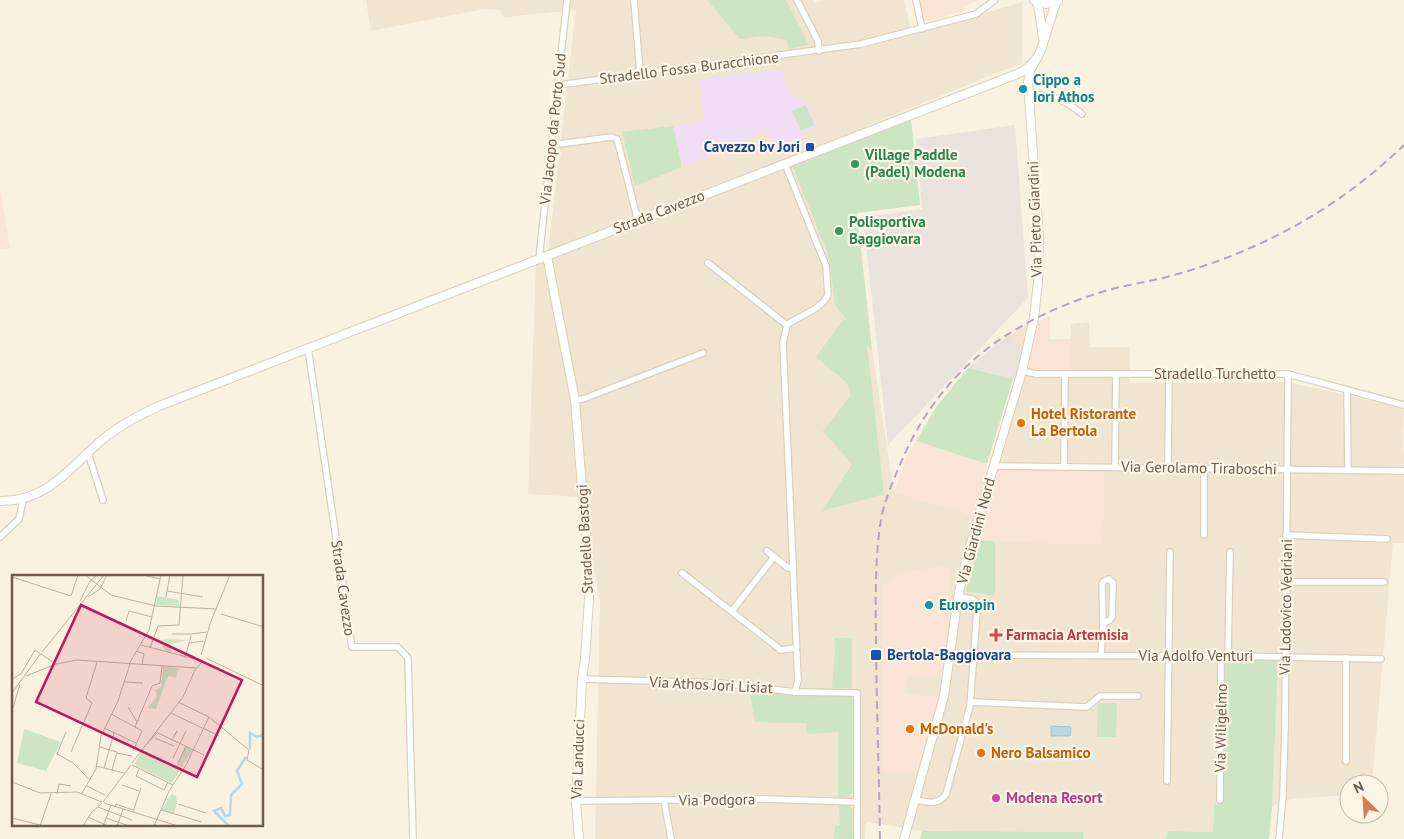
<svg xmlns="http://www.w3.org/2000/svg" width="1404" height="839" font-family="'PT Sans',sans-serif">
<rect width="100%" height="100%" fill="#faf2e1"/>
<g fill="#f0e5d0">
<path d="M 366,0 L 812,0 L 814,3 L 826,0 L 904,0 L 912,35 L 1022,2 L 1022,63 L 788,158 L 548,252 L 576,10 L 505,17 L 499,10 L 484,9 L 371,31 Z"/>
<path d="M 911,120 L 920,205 L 857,213 L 872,350 L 894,492 L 975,516 L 968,540 L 975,542 L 1103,470 L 997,470 L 1027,367 L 1037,370 L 1071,370 L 1071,324 L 1089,322 L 1090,347 L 1130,347 L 1130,383 L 1288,382 L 1404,408 L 1403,452 L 1404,452 L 1404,543 L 1393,543 L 1372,784 L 1349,784 L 1349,795 L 1291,799 L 1272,806 L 1214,804 L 1213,832 L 1169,831 L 1167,832 L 1166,839 L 1083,839 L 1082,832 L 922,831 L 866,822 L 865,839 L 595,839 L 600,600 L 580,497 L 528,494 L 536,263 Z"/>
<path d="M 1032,321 L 1026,349 L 1016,348 L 1007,337 Z"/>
</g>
<g fill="#f9e4d6">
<path d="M 919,0 L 981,0 L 964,6 L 965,11 L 927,21 L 925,20 L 924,15 L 922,15 Z"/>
<path d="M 0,189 L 10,248 L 0,249 Z"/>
<path d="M 1050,316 L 1049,339 L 1071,339 L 1071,370 L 1037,370 L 1027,367 L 1038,321 Z"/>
<path d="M 916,441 L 987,464 L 975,516 L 894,492 L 907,456 Z"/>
<path d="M 997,470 L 1104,470 L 1103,544 L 975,542 Z"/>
<path d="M 942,566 L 949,569 L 952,620 L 949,650 L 942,678 L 908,675 L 905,693 L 938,697 L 933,721 L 918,772 L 882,771 L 882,587 L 890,580 L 906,572 Z"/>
</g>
<g fill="#e9e3dc">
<path d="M 1015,125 L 1028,298 L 888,445 L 863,217 L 922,209 L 916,139 Z"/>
<path d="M 1007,336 L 1016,348 L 1026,349 L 1017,380 L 968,368 Z"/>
</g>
<path fill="#efdef5" d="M 782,69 L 790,95 L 808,103 L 817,125 L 816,128 L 803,134 L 803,136 L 774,148 L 767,131 L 682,167 L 673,126 L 704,121 L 699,80 Z"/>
<g fill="#cde5c2">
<path d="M 707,0 L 786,0 L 809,45 L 789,49 L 787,41 L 784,39 L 763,36 L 740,39 Z"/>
<path d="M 806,105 L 814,125 L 801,131 L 792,111 Z"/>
<path d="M 911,120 L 920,205 L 857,213 L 872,350 L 867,345 L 884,494 L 822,511 L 852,464 L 823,431 L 851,395 L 847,383 L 816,357 L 843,320 L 847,320 L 835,305 L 830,264 L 826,249 L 792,165 Z"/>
<path d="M 673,126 L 682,167 L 635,186 L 622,132 Z"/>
<path d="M 968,368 L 1013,379 L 987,464 L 916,441 L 937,406 Z"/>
<path d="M 980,540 L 993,541 L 995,543 L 995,594 L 994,596 L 966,591 L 977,542 Z"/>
<path d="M 834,638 L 852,638 L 852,688 L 832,688 L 835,652 Z"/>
<path d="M 1221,656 L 1278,657 L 1272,806 L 1269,839 L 1166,839 L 1167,832 L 1169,831 L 1213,832 L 1214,804 L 1220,804 Z"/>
<path d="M 754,689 L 801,696 L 850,696 L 854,700 L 853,791 C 850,798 845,797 838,798 L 838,732 L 807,734 L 806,723 L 755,722 L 750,694 Z"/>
<path d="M 1098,703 L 1117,703 L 1116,737 L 1097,737 Z"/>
<path d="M 839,805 L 849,805 L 852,809 L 853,839 L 834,839 L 835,826 L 840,825 Z"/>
<path d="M 922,831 L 1083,832 L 1083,839 L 920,839 Z"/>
</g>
<path fill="#b8d7e1" stroke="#9fc5d2" d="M 1051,726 L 1071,727 L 1070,736 L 1051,736 Z"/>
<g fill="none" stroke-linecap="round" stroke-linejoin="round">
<g stroke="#ddcfbe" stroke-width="8">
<g id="street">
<path d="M 634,0 L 640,74"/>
<path d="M 797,0 L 818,41 L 819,51"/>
<path d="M 916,0 L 922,29"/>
<path d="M 559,85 L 861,44 L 976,14 L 995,0"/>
<path d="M 1028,95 C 1048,93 1066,100 1082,114"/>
<path d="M 552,145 L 611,137 L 617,139 L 638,221"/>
<path d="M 539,259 L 567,0"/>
<path d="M 708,263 L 787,325"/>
<path d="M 308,348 L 352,647 L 398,647 L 408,658 L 413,839"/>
<path d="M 1022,371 L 1036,374 L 1288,374 L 1404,405"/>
<path d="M 1347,390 L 1348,469"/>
<path d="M 575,400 L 583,399 L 703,353"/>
<path d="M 88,453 L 103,500"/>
<path d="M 994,466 L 1404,471"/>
<path d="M 1064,467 L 1065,374"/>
<path d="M 1115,467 L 1116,374"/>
<path d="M 1168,467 L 1169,373"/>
<path d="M 1204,467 L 1204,535"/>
<path d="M 1286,535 L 1387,539"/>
<path d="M 0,537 L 19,519 L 23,500"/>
<path d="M 767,551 L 788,568 L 793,567"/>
<path d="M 682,573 L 781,650 L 796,648"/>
<path d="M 1285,582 L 1384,582"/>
<path d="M 732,611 L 774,557"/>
<path d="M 975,655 L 1228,656 L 1381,659"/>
<path d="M 1101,655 L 1103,624 L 1110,620 L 1112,617 L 1113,583 L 1109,579 L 1104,581 L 1102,584 L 1103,624"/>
<path d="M 1228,656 L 1230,552"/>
<path d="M 582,679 L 720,683 L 795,692 L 798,680 L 783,343 L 787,325 C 801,314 820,311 828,295 L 826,266 L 785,164"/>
<path d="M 795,692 L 857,693 L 857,839"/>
<path d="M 971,702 L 1087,707 L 1100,696 L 1138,696"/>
<path d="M 1346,761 L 1346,658"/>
<path d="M 1167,781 L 1170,552"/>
<path d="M 664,800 L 671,839"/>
<path d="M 916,800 C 928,802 938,806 946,794 L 970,706 L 977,611 L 976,602 L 972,599 L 958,597"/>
<path d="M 1220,800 L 1221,656"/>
<path d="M 576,801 L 763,799 L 857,802"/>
<path d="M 1279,839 L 1283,795 L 1285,727 L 1288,374"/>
</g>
</g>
<g stroke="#deceba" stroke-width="10">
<g id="secondary">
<path d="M 1034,0 L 1046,4 L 1058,1"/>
<path d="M 1036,1 L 1039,10 L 1043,38"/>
<path d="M 547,256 L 575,400 L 588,563 L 589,598 L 585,659 L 582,679 L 578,762 L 576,801 L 579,839"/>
<path d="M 0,501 C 48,502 70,467 103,439 C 120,425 139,415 159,406 L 1017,74 L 1025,70 L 1037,58"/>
<path d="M 904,839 L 944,696 L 958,597 L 968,553 L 1022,371 L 1034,318 L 1038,282 L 1039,238 L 1028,82 L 1030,71 L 1041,50 L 1056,2"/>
</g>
</g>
<use href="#street" stroke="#fff" stroke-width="5.5"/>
<use href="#secondary" stroke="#fff" stroke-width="8"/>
<path stroke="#b6a2c1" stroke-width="2" stroke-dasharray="8 5" stroke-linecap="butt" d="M 880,839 C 879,777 877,716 876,654 C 876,609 874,564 881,519 C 884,502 892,484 899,467 C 939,370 1009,320 1108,290 C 1127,285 1147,282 1167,277 C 1257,253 1337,210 1404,145"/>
</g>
<g fill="#0f9aa8" stroke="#fdf6e7" stroke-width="2">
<circle cx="1023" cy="89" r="5"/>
<circle cx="929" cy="605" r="5"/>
</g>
<g fill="#1a4fb4" stroke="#fdf6e7" stroke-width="2">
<rect x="805" y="142" width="10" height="10" rx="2.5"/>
<rect x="870" y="649" width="12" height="12" rx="2.5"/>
</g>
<g fill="#2e9e5b" stroke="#fdf6e7" stroke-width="2">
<circle cx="855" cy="164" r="5"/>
<circle cx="839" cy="231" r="5"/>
</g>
<g fill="#e8710a" stroke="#fdf6e7" stroke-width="2">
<circle cx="1021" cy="423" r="5"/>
<circle cx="910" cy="729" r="5"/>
<circle cx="981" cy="753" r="5"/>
</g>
<path fill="#e0444e" stroke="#fdf6e7" stroke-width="2" d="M993.5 627.5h5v5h5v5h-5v5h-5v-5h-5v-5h5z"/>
<circle fill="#d1479c" stroke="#fdf6e7" stroke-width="2" cx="996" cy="798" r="5"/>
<g text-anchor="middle" stroke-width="4.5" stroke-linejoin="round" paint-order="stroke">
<g font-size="15" fill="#6e5b4b" stroke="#fdf6e7">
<text transform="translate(689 68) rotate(-7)" y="5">Stradello Fossa Buracchione</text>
<text transform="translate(553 129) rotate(-84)" y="5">Via Jacopo da Porto Sud</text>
<text transform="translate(659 212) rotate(-21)" y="5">Strada Cavezzo</text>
<text transform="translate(1035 219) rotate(-92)" y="5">Via Pietro Giardini</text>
<text x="1215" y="379">Stradello Turchetto</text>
<text transform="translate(1199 468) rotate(1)" y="5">Via Gerolamo Tiraboschi</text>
<text transform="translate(976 531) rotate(-75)" y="5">Via Giardini Nord</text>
<text transform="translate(585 539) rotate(-93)" y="5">Stradello Bastogi</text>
<text transform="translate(343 588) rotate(82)" y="5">Strada Cavezzo</text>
<text transform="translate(1286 607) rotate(-89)" y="5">Via Lodovico Vedriani</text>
<text x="1196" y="661">Via Adolfo Venturi</text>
<text transform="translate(711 685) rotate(3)" y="5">Via Athos Jori Lisiat</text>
<text transform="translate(1221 728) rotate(-89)" y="5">Via Wiligelmo</text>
<text transform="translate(578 759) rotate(-88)" y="5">Via Landucci</text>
<text transform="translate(717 800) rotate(-1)" y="5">Via Podgora</text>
</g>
<g font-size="15" font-weight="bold" fill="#0d838f" stroke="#fdf6e7" text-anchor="start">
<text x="1033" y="85">Cippo a<tspan x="1033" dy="17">Iori Athos</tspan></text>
<text x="939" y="610">Eurospin</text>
</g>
<g font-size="15" font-weight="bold" fill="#164399" stroke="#fdf6e7" text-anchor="end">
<text x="800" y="152">Cavezzo bv Jori</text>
<text x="887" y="660" text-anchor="start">Bertola-Baggiovara</text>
</g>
<g font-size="15" font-weight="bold" fill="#27864d" stroke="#fdf6e7" text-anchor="start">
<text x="865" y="160">Village Paddle<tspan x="865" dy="17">(Padel) Modena</tspan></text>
<text x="849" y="227">Polisportiva<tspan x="849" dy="17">Baggiovara</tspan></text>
</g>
<g font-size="15" font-weight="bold" fill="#c56008" stroke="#fdf6e7" text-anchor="start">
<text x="1031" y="419">Hotel Ristorante<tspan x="1031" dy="17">La Bertola</tspan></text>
<text x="920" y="734">McDonald's</text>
<text x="991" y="758">Nero Balsamico</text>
</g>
<g font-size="15" font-weight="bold" fill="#be3a42" stroke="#fdf6e7" text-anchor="start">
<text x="1006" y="640">Farmacia Artemisia</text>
</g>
<g font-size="15" font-weight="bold" fill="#b23c85" stroke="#fdf6e7" text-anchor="start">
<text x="1006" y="803">Modena Resort</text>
</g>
</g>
<g transform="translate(12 575)">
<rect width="251" height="251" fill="#faf2e1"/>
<path d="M 145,21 L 167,25 L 167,31 L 144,30 ZM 149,65 L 159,64 L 176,65 L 159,69 L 159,79 L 152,74 ZM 151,91 L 167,93 L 164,103 L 156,101 L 144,134 L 136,133 L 145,121 L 143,115 L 149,112 ZM 12,154 L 49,167 L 34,196 L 5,188 ZM 174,171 L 181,174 L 160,208 L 122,190 L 130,175 L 157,191 L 164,191 ZM 160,219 L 164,221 L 165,228 L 162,239 L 149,235 Z" fill="#cde5c2"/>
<path fill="none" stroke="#b8d7e1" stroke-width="2.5" d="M 238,174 L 238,158 L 245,162 L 252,159M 217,251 L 202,236 L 209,233 L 213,241 L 218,240 L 219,220 L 230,209 L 225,196 L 234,182"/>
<path fill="none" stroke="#beb1a0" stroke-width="1" d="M 73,0 L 99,20 L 144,31 L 205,34M 131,0 L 148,4M 0,2 L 59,21 L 66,0M 155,16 L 191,22M 76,22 L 88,14 L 95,0M 154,22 L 158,0M 68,26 L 78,6 L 85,0M 209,39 L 252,52M 114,46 L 117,36 L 140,42M 160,59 L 179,59M 179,59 L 195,57M 177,68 L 192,66M 129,70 L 187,85M 138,73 L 146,51 L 167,50 L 171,0M 124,76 L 132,79 L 130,89M 30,77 L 92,0M 189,80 L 199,46 L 218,0M 173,83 L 179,61M 194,83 L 252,111M 117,89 L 137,55 L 149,0M 14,101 L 44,89M 0,104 L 9,99 L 23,75 L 44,89 L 65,85 L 184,93M 113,107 L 131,108M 0,118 L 29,78M 166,127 L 197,142 L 237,175 L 235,185 L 252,195M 116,132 L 125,147M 1,133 L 8,109M 159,138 L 207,161M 99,139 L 123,152 L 140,111 L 148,108 L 150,91M 92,153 L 124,168M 54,157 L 45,179 L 61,188 L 78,205M 146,158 L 192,180M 143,163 L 162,171M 160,165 L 165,156 L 162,161M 88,172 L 105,177 L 100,195M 132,172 L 146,157M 121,176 L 130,156 L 123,152M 59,177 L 80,128 L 74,123 L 85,87M 105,178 L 120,181M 161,183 L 174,156M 120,188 L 171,122 L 183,95 L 190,87M 166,188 L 174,171M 120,190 L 161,210M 84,191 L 112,198M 92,193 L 102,158M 127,194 L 124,201 L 152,215 L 156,207M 0,207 L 28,218 L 65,217 L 90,227M 110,210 L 127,216M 75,211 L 93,220M 70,218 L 84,194 L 89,161 L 106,126 L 118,89M 45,219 L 47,209 L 59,211M 91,227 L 119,190M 92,228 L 166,251M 166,229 L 194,238M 86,232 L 120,245M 103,232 L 104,229 L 121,235M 149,235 L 190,247M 121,237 L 129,213M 76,242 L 96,251M 0,243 L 28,250M 94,243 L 117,251M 28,251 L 39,219M 71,251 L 79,238 L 90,228M 91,251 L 99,230M 105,251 L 111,234M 142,251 L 157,216 L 174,190 L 197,142"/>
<path fill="#c2185b" fill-opacity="0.15" stroke="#c2185b" stroke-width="2.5" d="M 69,30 L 230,105 L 185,202 L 24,127 Z"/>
<rect width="251" height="251" fill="none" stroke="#6e5b4b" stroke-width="2.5"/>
</g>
<g transform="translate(1364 799) rotate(335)"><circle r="24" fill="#fdf6e7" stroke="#c4b8a9"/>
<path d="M0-4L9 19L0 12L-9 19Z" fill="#da7c50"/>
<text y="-8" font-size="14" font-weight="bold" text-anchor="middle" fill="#6e5b4b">N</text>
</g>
</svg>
